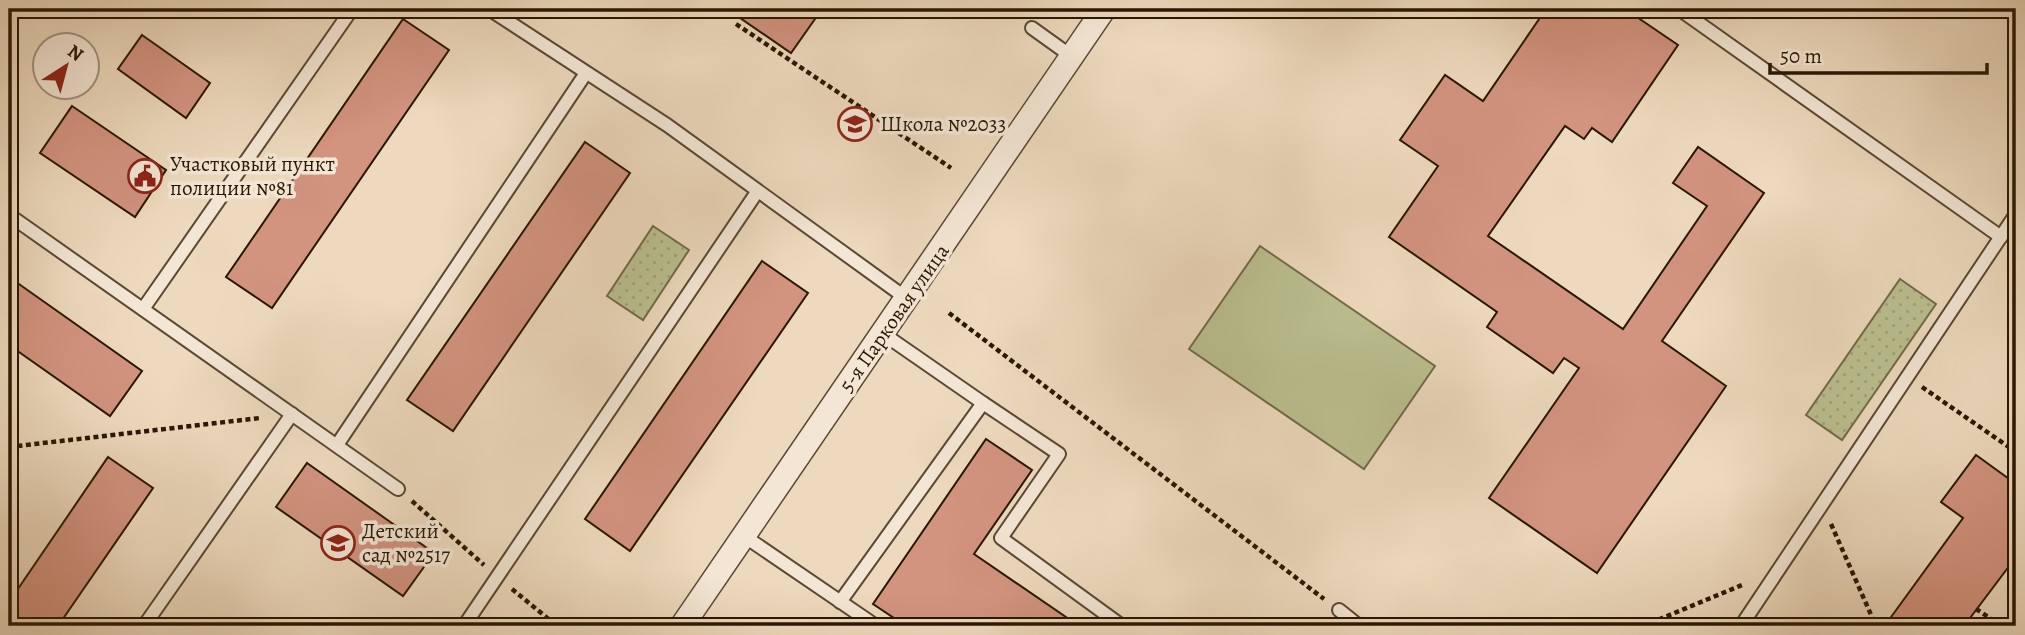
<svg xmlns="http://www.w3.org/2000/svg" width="2025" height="635" font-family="Alegreya,serif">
<defs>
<pattern id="park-dots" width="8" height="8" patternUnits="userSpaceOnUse" patternTransform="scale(1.75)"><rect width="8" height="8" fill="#babf90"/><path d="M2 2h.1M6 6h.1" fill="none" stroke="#a0a37b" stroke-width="1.8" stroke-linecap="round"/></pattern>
</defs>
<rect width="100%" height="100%" fill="#edd9bd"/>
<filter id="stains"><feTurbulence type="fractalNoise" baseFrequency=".00286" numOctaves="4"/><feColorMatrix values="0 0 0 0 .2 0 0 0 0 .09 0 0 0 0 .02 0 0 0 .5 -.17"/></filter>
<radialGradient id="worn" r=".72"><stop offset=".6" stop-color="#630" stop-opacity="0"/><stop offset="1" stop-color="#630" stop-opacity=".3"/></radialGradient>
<g fill="url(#park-dots)" stroke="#716b4a" stroke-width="2">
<path d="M 653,226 L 689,250 L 643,320 L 607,296 Z"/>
<path d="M 1900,279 L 1936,304 L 1842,440 L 1806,415 Z"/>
</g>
<path fill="#babf90" stroke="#716b4a" stroke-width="2" d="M 1260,246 L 1435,366 L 1364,469 L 1189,349 Z"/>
<g fill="#d2937f" stroke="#281703" stroke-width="2">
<path d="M 727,9 L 822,9 L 791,53 Z"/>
<path d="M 1546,9 L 1625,9 L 1678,45 L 1612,142 L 1592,128 L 1584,139 L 1565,126 L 1488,236 L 1623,329 L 1707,206 L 1673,183 L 1698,147 L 1764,193 L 1662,341 L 1726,386 L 1597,573 L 1489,498 L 1579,368 L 1564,358 L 1553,373 L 1487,327 L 1497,312 L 1389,237 L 1438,166 L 1400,140 L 1445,75 L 1483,101 Z"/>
<path d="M 403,19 L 449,50 L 272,308 L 226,277 Z"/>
<path d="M 142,35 L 210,83 L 186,118 L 118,69 Z"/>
<path d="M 72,106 L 166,170 L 135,217 L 40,153 Z"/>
<path d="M 585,142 L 630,173 L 453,431 L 407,400 Z"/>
<path d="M 762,261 L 808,293 L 630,551 L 585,519 Z"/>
<path d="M 9,277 L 142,371 L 110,416 L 9,345 Z"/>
<path d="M 986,439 L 1032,470 L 974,554 L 1079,626 L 906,626 L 873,604 Z"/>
<path d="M 1976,455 L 2016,484 L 2016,557 L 1964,626 L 1889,626 L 1886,624 L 1963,518 L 1941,502 Z"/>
<path d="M 108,457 L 153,488 L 58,626 L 9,626 L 9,602 Z"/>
<path d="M 307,463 L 434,553 L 403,596 L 276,507 Z"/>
</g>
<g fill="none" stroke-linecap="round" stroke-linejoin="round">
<g stroke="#594832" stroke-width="16">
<g id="service">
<path d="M 489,9 L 667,125 L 906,298"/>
<path d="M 1679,9 L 2001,237"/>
<path d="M 1032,28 L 1071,56"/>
<path d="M 9,215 L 398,489"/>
<path d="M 143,309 L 352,9"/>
<path d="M 882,333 L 983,403"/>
<path d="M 337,445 L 586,73"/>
<path d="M 744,536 L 876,626"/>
<path d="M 840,602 L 983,403 L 1059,454 L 1001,538 L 1122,626"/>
<path d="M 1339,610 L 1359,626"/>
<path d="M 144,626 L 292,414"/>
<path d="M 464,626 L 757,192"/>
<path d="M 1741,626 L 2016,214"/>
</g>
</g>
<g stroke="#594832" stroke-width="26">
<path id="minor" d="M 682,626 L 1104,9"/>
</g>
<g stroke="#281703" stroke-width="4.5" stroke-dasharray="5 3.5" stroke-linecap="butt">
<path d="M 736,24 L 951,168"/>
<path d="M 949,313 L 1324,599"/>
<path d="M 1922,387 L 2016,452"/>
<path d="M 9,447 L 260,418"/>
<path d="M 412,501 L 484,565"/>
<path d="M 1831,524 L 1876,626"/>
<path d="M 512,589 L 557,626"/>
<path d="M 1976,609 L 2002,626"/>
<path d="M 1643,626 L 1742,585"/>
</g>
<use href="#service" stroke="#f3e6d4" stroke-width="12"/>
<use href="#minor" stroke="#f3e6d4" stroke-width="23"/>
</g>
<defs>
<g id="school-ring" transform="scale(1.75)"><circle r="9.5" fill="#f3e6d4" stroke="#8f2418" stroke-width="1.5"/><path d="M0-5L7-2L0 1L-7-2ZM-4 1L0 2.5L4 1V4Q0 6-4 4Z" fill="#8f2418"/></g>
<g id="civic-ring" transform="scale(1.75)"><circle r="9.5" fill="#f3e6d4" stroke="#8f2418" stroke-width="1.5"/><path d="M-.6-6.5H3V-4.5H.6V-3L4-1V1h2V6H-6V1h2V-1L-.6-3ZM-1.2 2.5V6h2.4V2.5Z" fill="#8f2418"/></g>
</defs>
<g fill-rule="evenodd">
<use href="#school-ring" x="855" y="124"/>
<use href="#civic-ring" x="145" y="176"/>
<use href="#school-ring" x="338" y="543"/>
</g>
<g text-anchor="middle" stroke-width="7" stroke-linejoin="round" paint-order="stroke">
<g font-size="21" fill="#281703" stroke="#f3e6d4" text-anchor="start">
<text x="880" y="131">Школа №2033</text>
<text x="170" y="171">Участковый пункт<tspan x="170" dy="24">полиции №81</tspan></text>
<text x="362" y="538">Детский<tspan x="362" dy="24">сад №2517</tspan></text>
</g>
<g font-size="21" fill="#281703" stroke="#f3e6d4">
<text transform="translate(894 318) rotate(-55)" y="7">5-я Парковая улица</text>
</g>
</g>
<rect width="2025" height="635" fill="none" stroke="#edd9bd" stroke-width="35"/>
<rect x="10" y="10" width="2004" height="614" fill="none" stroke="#281703" stroke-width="3.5"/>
<rect x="18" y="18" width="1990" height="600" fill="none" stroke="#281703" stroke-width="2"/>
<g transform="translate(66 66) rotate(36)"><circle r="33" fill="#f3e6d4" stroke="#a29380" stroke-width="2"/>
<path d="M0-5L12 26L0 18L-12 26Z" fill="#8f2418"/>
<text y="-10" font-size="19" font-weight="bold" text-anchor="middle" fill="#281703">N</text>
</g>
<path d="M1770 63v10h217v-10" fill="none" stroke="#281703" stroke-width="3.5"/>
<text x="1780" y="63" font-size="21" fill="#281703" stroke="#f3e6d4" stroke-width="5" paint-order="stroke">50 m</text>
<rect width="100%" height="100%" filter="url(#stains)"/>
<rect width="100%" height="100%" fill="url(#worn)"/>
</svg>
